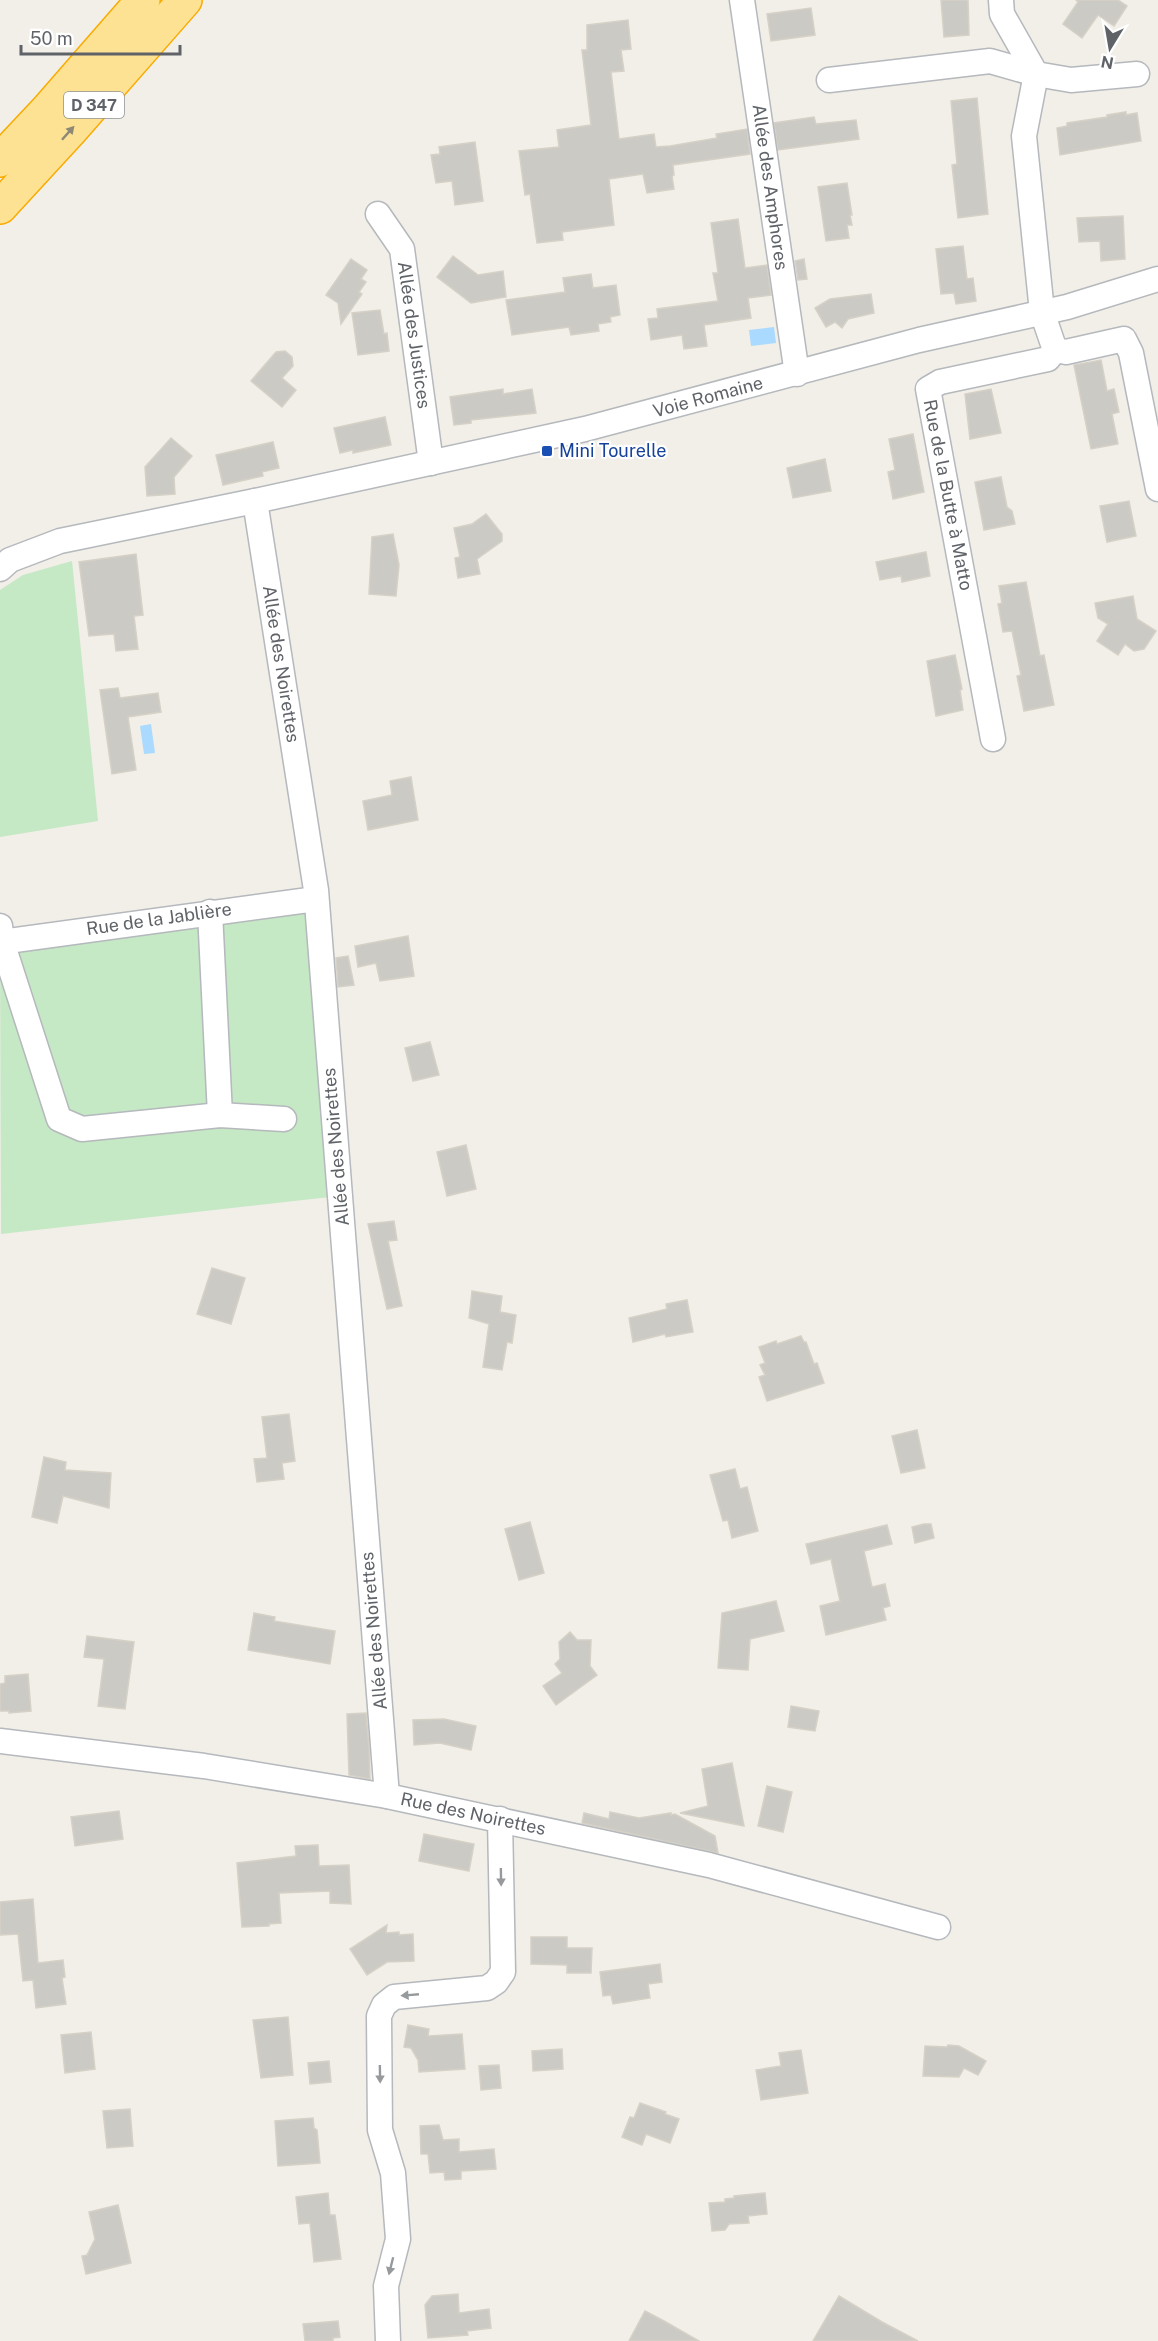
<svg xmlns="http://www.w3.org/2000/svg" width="1158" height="2341" font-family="'Public Sans',sans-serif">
<rect width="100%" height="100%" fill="#f1efe8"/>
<g fill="#c5e8c5">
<path d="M 72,561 L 98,821 L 0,837 L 0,590 L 23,575 Z"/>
<path d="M 309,890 L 330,1197 L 1,1234 L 0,931 Z"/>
</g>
<g fill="#aadaff">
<path d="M 774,327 L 776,343 L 751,346 L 749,330 Z"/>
<path d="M 151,724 L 155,753 L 144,754 L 140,726 Z"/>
</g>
<g fill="#cccac5" stroke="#d6d1c6" stroke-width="1.5">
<path d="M 941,0 L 968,0 L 969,35 L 944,37 Z"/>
<path d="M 1076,0 L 1118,0 L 1127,6 L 1114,26 L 1098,15 L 1082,38 L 1063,24 L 1078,2 Z"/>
<path d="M 811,8 L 815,35 L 771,41 L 767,14 Z"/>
<path d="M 628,20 L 631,49 L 621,50 L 624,71 L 611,72 L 619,139 L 654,134 L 656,147 L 670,146 L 717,138 L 716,134 L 747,129 L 750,154 L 673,165 L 674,175 L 672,176 L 674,189 L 647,193 L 643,174 L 609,179 L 614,225 L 562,232 L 563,240 L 537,243 L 530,194 L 525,195 L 519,151 L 559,147 L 557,130 L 591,125 L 582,50 L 587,50 L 587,25 Z"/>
<path d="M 977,98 L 988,214 L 958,218 L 952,165 L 957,164 L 951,101 Z"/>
<path d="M 1126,112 L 1126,115 L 1137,113 L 1141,141 L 1060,155 L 1057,128 L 1067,126 L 1067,123 L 1107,117 L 1107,115 Z"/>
<path d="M 814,117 L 816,124 L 856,120 L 859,139 L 778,150 L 774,123 Z"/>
<path d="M 475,142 L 483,201 L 455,205 L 452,181 L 436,183 L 431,155 L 440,154 L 439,147 Z"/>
<path d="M 847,183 L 852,215 L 850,215 L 852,225 L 847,225 L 849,238 L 826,241 L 818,187 Z"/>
<path d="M 1123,216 L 1125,259 L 1101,261 L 1100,241 L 1079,242 L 1077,218 Z"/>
<path d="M 738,219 L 745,268 L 767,265 L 771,295 L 748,298 L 751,318 L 704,325 L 707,346 L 684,349 L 682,335 L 651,340 L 648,319 L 658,318 L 657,309 L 718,301 L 713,273 L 718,273 L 711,223 Z"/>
<path d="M 963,246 L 967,279 L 973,278 L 976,301 L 956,304 L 954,293 L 941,294 L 936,249 Z"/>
<path d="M 453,256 L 478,275 L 503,271 L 506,297 L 471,303 L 437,277 Z"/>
<path d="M 351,259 L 367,270 L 361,279 L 366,282 L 359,292 L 362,294 L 341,324 L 338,303 L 326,295 Z"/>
<path d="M 804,259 L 807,279 L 798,280 L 795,261 Z"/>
<path d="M 591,274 L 593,288 L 616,285 L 620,315 L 610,317 L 611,322 L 598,324 L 599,331 L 571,335 L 569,327 L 512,335 L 506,300 L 565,292 L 563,278 Z"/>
<path d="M 871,294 L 874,313 L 848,319 L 842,328 L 835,322 L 826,327 L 815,308 L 830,299 Z"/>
<path d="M 380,310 L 384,334 L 387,333 L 389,351 L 358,355 L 352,313 Z"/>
<path d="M 285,351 L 292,357 L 293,366 L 282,378 L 296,390 L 282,407 L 251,381 L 276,352 Z"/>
<path d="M 1101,360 L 1107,391 L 1114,389 L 1119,412 L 1112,414 L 1118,444 L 1091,449 L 1074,365 Z"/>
<path d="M 503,389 L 503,394 L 532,389 L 536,413 L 471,420 L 471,423 L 454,425 L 450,397 Z"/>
<path d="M 991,389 L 1001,433 L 970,439 L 965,394 Z"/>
<path d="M 385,417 L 391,445 L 353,453 L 353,450 L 340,453 L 334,428 Z"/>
<path d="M 913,434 L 924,492 L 893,499 L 888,472 L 895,470 L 889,439 Z"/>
<path d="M 171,438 L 192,456 L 174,477 L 175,494 L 147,496 L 145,467 Z"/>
<path d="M 273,442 L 279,468 L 262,472 L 263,476 L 223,485 L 216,455 Z"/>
<path d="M 825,459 L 831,491 L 793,498 L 787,468 Z"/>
<path d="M 1001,477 L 1007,507 L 1012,511 L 1015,524 L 984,530 L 975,482 Z"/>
<path d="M 1129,501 L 1136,536 L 1107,542 L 1100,506 Z"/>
<path d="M 486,514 L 502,534 L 502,541 L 477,559 L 480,574 L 458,578 L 455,558 L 460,557 L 454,528 L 472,524 Z"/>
<path d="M 393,534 L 399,565 L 396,596 L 369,594 L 372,537 Z"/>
<path d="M 926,552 L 930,576 L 902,582 L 901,576 L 880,580 L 876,562 Z"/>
<path d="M 136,554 L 143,615 L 134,616 L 138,649 L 116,651 L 114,634 L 89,636 L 79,562 Z"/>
<path d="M 1026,582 L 1040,656 L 1044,655 L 1054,705 L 1024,711 L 1017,676 L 1021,675 L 1012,631 L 1003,632 L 998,604 L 1002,603 L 999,586 Z"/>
<path d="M 1133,596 L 1137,619 L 1156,631 L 1144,649 L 1134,651 L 1125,644 L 1118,655 L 1097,641 L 1108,624 L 1098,618 L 1095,603 Z"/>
<path d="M 955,655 L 962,689 L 960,690 L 963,710 L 936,716 L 927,661 Z"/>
<path d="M 118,688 L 120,698 L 158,693 L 161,712 L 128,717 L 136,770 L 112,774 L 100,690 Z"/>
<path d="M 411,777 L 418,820 L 368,830 L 363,801 L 392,795 L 390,781 Z"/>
<path d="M 408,936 L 414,976 L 380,981 L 376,963 L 358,967 L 355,946 Z"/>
<path d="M 348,956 L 354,985 L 338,987 L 336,958 Z"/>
<path d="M 430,1042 L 439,1075 L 413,1081 L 405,1048 Z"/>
<path d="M 466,1145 L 476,1189 L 447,1196 L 437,1152 Z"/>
<path d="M 394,1221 L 397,1240 L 388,1241 L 402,1306 L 387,1309 L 368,1224 Z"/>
<path d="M 212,1268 L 245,1278 L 231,1324 L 197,1314 Z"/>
<path d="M 472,1291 L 502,1296 L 500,1312 L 516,1315 L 512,1343 L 507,1342 L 502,1370 L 483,1367 L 489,1324 L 469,1318 Z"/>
<path d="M 687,1300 L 693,1332 L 666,1337 L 665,1334 L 633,1342 L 629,1318 L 667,1309 L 666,1304 Z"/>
<path d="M 801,1336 L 804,1342 L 806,1342 L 814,1364 L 817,1363 L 824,1383 L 767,1401 L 759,1377 L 765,1375 L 760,1365 L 765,1363 L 759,1347 L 776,1341 L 777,1344 Z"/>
<path d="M 289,1414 L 295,1461 L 282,1463 L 284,1479 L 257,1482 L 254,1459 L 267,1458 L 262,1417 Z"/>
<path d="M 917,1430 L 925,1468 L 901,1473 L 892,1436 Z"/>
<path d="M 44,1457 L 66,1462 L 65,1470 L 111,1473 L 109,1508 L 63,1496 L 57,1523 L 32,1517 Z"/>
<path d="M 735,1469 L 740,1489 L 747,1487 L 758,1531 L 732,1538 L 728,1520 L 723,1521 L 710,1475 Z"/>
<path d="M 530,1522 L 544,1573 L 519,1580 L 505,1529 Z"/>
<path d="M 924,1524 L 931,1524 L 934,1538 L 915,1543 L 912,1527 Z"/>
<path d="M 887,1525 L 892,1544 L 864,1551 L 872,1587 L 885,1584 L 890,1606 L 883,1608 L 886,1620 L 826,1635 L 820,1606 L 840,1601 L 831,1559 L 811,1564 L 806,1544 Z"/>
<path d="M 776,1601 L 784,1631 L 750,1639 L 748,1670 L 718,1668 L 722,1613 Z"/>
<path d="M 254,1613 L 275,1617 L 274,1621 L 335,1631 L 330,1664 L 248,1650 Z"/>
<path d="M 570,1632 L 577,1640 L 591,1640 L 590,1666 L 597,1675 L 556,1705 L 543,1686 L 562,1673 L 555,1664 L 560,1659 L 559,1642 Z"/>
<path d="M 87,1636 L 134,1642 L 125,1709 L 98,1706 L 104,1659 L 84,1657 Z"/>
<path d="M 28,1674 L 31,1711 L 9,1713 L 9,1711 L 0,1711 L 0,1684 L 5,1683 L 5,1676 Z"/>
<path d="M 791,1706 L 819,1711 L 815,1731 L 788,1727 Z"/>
<path d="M 366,1713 L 369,1747 L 370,1779 L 349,1775 L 347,1714 Z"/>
<path d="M 444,1719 L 476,1726 L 471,1750 L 440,1743 L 414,1745 L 413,1720 Z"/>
<path d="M 732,1763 L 744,1826 L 680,1813 L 708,1806 L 702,1769 Z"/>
<path d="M 767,1786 L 792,1792 L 783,1832 L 758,1826 Z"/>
<path d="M 119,1811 L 123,1839 L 75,1846 L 71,1817 Z"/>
<path d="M 610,1812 L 639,1818 L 671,1813 L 671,1815 L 675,1814 L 715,1836 L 718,1853 L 582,1823 L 584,1813 L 609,1819 Z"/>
<path d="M 424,1834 L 474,1844 L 469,1871 L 419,1861 Z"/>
<path d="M 318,1845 L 319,1866 L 349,1865 L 351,1904 L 330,1903 L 330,1891 L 279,1893 L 281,1923 L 269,1924 L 269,1926 L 242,1927 L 237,1863 L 296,1856 L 295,1846 Z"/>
<path d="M 33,1899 L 38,1963 L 63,1960 L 65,1977 L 62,1978 L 66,2004 L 36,2008 L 33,1980 L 23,1981 L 18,1934 L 0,1935 L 0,1902 Z"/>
<path d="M 387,1925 L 386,1933 L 399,1932 L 399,1935 L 413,1934 L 414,1961 L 387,1962 L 367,1975 L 350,1949 Z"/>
<path d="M 531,1937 L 567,1937 L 567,1948 L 592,1948 L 591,1973 L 567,1973 L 567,1965 L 531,1964 Z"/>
<path d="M 660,1964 L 662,1982 L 648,1984 L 650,1998 L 613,2004 L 611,1995 L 603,1996 L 600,1972 Z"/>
<path d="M 288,2017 L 293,2075 L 261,2078 L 253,2020 Z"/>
<path d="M 408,2025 L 429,2029 L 428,2036 L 462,2034 L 465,2069 L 419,2072 L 418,2060 L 411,2048 L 404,2047 Z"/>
<path d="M 91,2032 L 95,2069 L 65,2073 L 61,2035 Z"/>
<path d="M 948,2045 L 959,2046 L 986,2061 L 978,2075 L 964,2068 L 959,2077 L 923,2076 L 925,2046 L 947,2047 Z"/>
<path d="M 562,2049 L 563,2069 L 533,2071 L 532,2051 Z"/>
<path d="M 801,2050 L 808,2093 L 761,2100 L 756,2070 L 781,2066 L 779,2053 Z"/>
<path d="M 329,2061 L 331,2082 L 310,2084 L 308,2063 Z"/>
<path d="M 499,2065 L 501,2088 L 481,2090 L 479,2066 Z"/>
<path d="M 640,2103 L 666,2112 L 665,2114 L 679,2119 L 670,2143 L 646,2134 L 642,2145 L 622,2137 L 630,2117 L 634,2118 Z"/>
<path d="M 130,2109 L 133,2146 L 107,2148 L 103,2111 Z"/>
<path d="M 313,2118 L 314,2128 L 317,2130 L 320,2163 L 278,2166 L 275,2121 Z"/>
<path d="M 439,2125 L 443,2140 L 459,2139 L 459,2152 L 494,2149 L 496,2169 L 461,2171 L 461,2179 L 445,2180 L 444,2172 L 430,2173 L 428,2154 L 421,2154 L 420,2126 Z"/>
<path d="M 328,2193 L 330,2215 L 335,2215 L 341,2259 L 314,2262 L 310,2223 L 299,2224 L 296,2197 Z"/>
<path d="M 765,2193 L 767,2214 L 748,2216 L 749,2223 L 729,2224 L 725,2230 L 712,2231 L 709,2203 L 725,2202 L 725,2199 L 734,2198 L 734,2196 Z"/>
<path d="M 118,2205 L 131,2263 L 86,2274 L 82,2256 L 87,2255 L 95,2239 L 89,2212 Z"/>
<path d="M 458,2294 L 459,2313 L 489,2309 L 491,2328 L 467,2331 L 468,2335 L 428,2338 L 425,2305 L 432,2296 Z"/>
<path d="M 839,2296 L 882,2322 L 918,2341 L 813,2341 Z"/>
<path d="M 645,2311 L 664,2321 L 699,2341 L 629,2341 Z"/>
<path d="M 338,2321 L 340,2337 L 333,2338 L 333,2341 L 305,2341 L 303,2324 Z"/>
</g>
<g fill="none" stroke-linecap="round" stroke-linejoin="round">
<g stroke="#b5b8bc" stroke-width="27">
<g id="minor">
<path d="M 742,0 L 797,374"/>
<path d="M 1001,0 L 1002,14 L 1036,74 L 1071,80 L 1137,74"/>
<path d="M 829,80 L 990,61 L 1036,74 L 1024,136 L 1042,312 L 1055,350 L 1048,359 L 940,382 L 928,389 L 993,739"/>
<path d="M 378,214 L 402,249 L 431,463"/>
<path d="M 1055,350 L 1066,352 L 1124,339 L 1131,353 L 1158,489"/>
<path d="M 255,501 L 316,890 L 387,1796"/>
<path d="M 0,569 L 10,560 L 60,541 L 255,501 L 585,429 L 919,340 L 1067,307 L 1158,279"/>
<path d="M 210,912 L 220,1115"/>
<path d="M 0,926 L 2,942 L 59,1119 L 82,1129 L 220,1115 L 284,1119"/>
<path d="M 0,942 L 316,899"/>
<path d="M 0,1741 L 204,1766 L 387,1796 L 709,1865 L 938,1927"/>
<path d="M 388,2341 L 386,2286 L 398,2239 L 393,2173 L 380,2130 L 379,2016 L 384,2005 L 394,1997 L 487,1988 L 496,1982 L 503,1972 L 500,1819"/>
</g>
</g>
<g stroke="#f9ab00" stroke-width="36">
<g id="highway">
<path d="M 0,160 L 47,110 L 143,0"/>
<path d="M 0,207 L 70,131 L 185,0"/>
</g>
</g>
<use href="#minor" stroke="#fff" stroke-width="24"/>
<use href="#highway" stroke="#fde293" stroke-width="33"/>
</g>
<defs><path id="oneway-solid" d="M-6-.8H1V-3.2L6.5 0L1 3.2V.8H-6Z" transform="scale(1.5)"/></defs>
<use fill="#8e8975" href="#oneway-solid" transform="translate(68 133) rotate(-48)"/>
<g fill="#979a9d">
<use href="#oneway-solid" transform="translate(501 1877) rotate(89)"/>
<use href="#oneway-solid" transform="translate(410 1995) rotate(175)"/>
<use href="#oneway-solid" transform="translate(380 2074) rotate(89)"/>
<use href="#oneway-solid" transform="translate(391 2266) rotate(104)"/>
</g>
<rect fill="#1a4fb4" stroke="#fff" stroke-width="2" x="541" y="445" width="12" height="12" rx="3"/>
<g text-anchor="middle" stroke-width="4.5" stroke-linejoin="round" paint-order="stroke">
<rect fill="#fff" stroke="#8f9295" stroke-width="1.5" x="64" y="92" width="60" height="26" rx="4.5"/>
<g font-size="16" font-weight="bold" fill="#5f6368">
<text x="94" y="111">D 347</text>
</g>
<g font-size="18" fill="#5f6368" stroke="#fff">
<text transform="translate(770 187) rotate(82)" y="6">Allée des Amphores</text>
<text transform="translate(414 335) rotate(82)" y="6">Allée des Justices</text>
<text transform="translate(708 397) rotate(-15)" y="6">Voie Romaine</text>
<text transform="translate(948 495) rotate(79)" y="6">Rue de la Butte à Matto</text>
<text transform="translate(281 664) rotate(81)" y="6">Allée des Noirettes</text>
<text transform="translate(159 919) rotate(-8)" y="6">Rue de la Jablière</text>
<text transform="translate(336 1147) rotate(-95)" y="6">Allée des Noirettes</text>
<text transform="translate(374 1631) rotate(-95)" y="6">Allée des Noirettes</text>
<text transform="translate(473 1814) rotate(12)" y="6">Rue des Noirettes</text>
</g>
<g font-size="18" fill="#164399" stroke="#fff" text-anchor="start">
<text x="559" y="457">Mini Tourelle</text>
</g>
</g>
<g transform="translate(1110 48) rotate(191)" stroke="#ffffff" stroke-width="4.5" paint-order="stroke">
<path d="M0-4.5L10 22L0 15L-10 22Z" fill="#5f6368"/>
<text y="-9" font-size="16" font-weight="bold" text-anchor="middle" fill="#5f6368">N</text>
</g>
<path d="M21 45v9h159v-9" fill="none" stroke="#5f6368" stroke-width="3"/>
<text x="30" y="45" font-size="18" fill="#5f6368" stroke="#ffffff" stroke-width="4.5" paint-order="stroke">50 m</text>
</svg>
